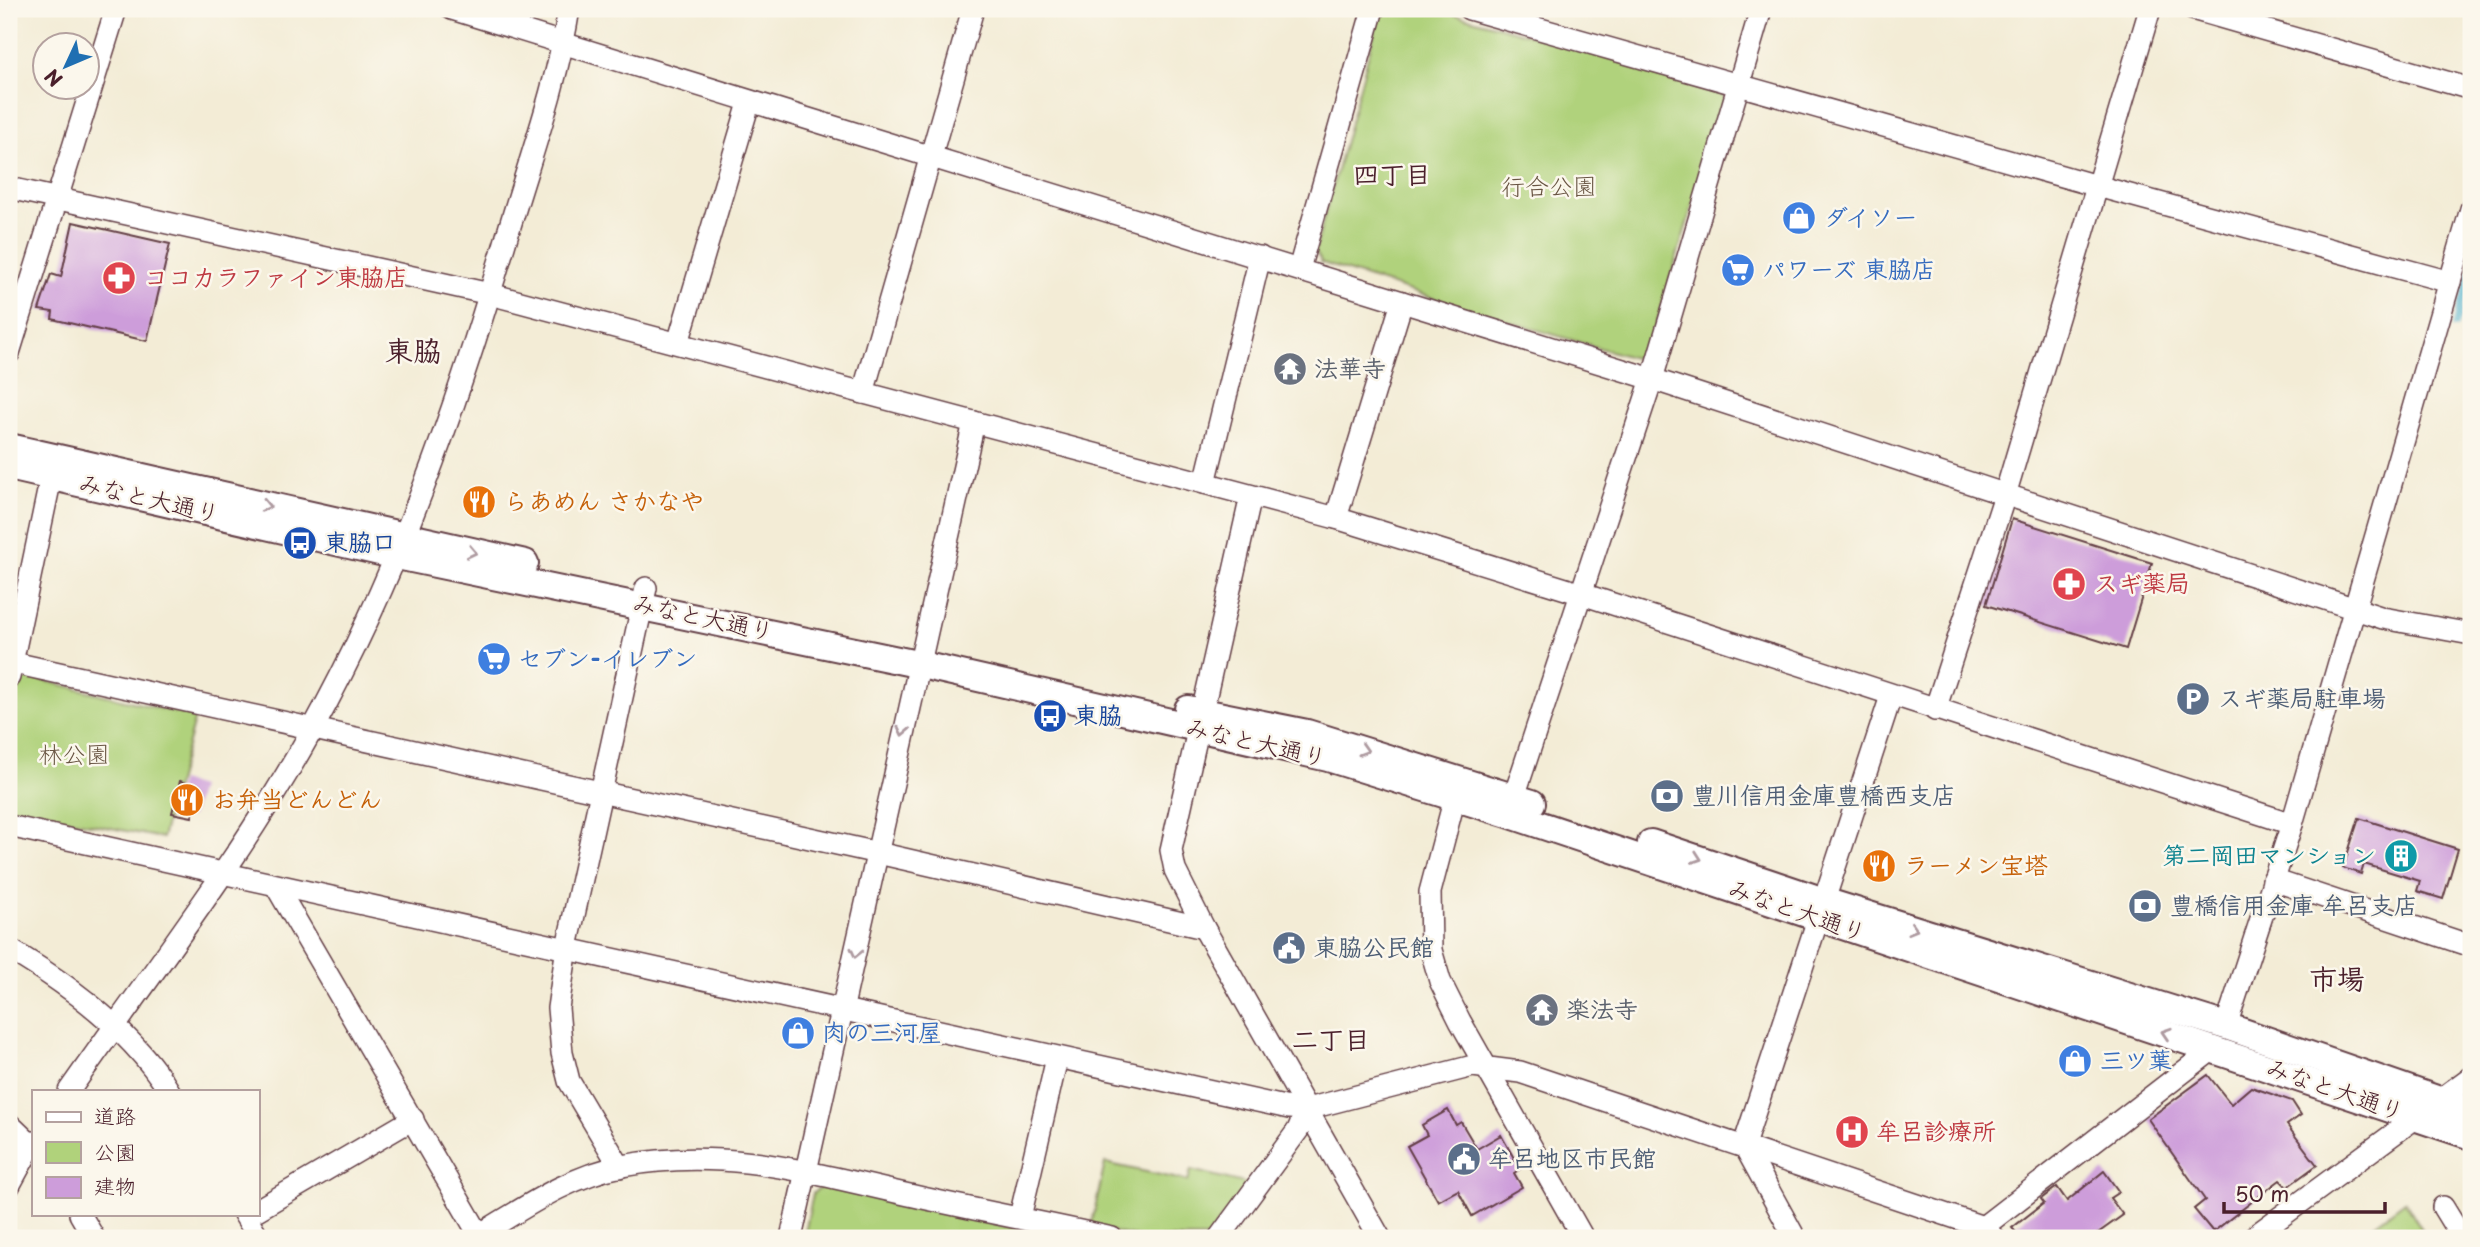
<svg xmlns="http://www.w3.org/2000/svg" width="2480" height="1247" font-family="'Playpen Sans','Klee One',sans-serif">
<rect width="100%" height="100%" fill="#fbf7ec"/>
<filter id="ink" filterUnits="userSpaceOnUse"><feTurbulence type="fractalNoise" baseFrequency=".0143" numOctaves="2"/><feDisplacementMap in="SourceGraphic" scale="14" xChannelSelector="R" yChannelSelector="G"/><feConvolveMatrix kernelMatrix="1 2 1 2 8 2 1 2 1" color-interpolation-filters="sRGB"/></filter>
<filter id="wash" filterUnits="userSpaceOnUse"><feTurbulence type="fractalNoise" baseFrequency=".00686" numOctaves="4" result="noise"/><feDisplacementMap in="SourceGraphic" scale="28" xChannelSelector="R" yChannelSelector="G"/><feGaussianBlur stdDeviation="1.57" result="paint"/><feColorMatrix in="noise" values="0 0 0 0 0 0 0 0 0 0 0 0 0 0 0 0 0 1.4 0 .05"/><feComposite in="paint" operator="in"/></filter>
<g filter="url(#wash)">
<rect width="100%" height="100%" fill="#f3ecd6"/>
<g fill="#b0d27b" stroke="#7d7853" stroke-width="2">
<path d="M 1381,9 L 1436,9 L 1718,87 L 1725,99 L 1649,348 L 1634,358 L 1486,315 L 1322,263 L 1315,251 Z"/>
<path d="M 21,675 L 195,717 L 162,838 L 9,808 L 9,734 Z"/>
<path d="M 1105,1163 L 1188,1181 L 1191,1170 L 1248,1184 L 1207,1238 L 1141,1238 L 1091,1227 Z"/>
<path d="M 824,1186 L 1058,1238 L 804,1238 L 813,1193 Z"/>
<path d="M 2405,1201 L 2427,1238 L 2356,1238 Z"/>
</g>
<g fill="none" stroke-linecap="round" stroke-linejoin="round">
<path stroke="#50b1ce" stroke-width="6" d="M 2455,326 L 2471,270"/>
</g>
<g id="blocks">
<g fill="#cd9dda">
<path d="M 73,222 L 170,244 L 147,341 L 52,319 L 53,312 L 39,310 L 51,274 L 61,277 Z"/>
<path d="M 2012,519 L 2152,563 L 2126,649 L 1986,605 Z"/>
<path d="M 180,781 L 200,787 L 192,817 L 172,813 Z"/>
<path d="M 2359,818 L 2458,849 L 2443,899 L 2417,891 L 2420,881 L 2364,864 L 2361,874 L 2343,868 Z"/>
<path d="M 2208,1075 L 2231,1104 L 2251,1087 L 2292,1101 L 2301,1115 L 2287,1125 L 2317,1165 L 2287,1187 L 2280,1180 L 2276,1183 L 2213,1232 L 2194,1209 L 2205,1200 L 2148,1119 Z"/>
<path d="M 1448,1110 L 1456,1125 L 1461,1122 L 1477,1149 L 1501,1135 L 1520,1169 L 1514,1173 L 1522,1187 L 1472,1216 L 1458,1190 L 1438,1201 L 1407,1146 L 1427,1135 L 1422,1125 Z"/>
<path d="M 2104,1171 L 2119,1192 L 2110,1198 L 2123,1215 L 2091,1238 L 2021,1238 L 2012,1228 L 2044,1203 L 2041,1199 L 2057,1187 L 2067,1201 Z"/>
</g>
</g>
</g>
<g filter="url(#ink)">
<use href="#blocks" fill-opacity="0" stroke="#633e45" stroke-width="2"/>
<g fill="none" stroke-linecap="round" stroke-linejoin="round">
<g stroke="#633e45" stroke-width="24">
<g id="minor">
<path d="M 452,9 L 1652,379 L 2383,618 L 2471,634"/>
<path d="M 1469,9 L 2097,186 L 2450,282"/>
<path d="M 2192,9 L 2471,89"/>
<path d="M 9,188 L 490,294 L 1336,518 L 1582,594 L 2292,824"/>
<path d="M 1299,269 L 1373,9"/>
<path d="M 678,343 L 749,103"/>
<path d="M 9,353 L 116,9"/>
<path d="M 863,393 L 973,9"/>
<path d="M 1205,483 L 1260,257"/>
<path d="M 1251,496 L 1171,850 L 1175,870 L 1204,928 L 1380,1238"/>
<path d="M 1336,518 L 1402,302"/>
<path d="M 9,662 L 878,853 L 1204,928"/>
<path d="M 9,677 L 54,463"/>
<path d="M 1935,710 L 2005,495 L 2150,9"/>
<path d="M 1459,782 L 1430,892 L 1431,950 L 1440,981 L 1460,1021 L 1583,1238"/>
<path d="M 1509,812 L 1652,379 L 1761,9"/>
<path d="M 9,826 L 1289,1108 L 1307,1109 L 1473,1066 L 1520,1072 L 1983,1227 L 1994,1238"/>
<path d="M 2273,880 L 2471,946"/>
<path d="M 276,886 L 481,1238"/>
<path d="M 9,949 C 68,984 133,1032 169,1091"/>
<path d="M 2226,1026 L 2292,824 L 2471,209"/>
<path d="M 69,1091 C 152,972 241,858 312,730 C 398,575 457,406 507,236 C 529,161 557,86 569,9"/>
<path d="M 9,1124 L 33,1147"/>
<path d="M 620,1167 L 569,1081 L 562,1053 L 558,1008 L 567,947 L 646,588"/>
<path d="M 9,1186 L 33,1142"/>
<path d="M 2443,1207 L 2462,1238"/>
<path d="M 257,1210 L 413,1119"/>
<path d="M 80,1214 L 94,1238"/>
<path d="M 244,1214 L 259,1238"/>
<path d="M 1020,1217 L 1057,1058"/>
<path d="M 1983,1227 L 2213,1049"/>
<path d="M 479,1235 C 524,1208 569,1176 622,1166 C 726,1146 814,1174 914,1196 C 980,1211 1046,1223 1112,1238"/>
<path d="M 791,1238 L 974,422"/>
<path d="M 1219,1238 L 1298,1130 L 1307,1109"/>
<path d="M 1795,1238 L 1744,1145 L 1891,696"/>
<path d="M 2252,1238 L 2471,1077"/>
</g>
</g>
<g stroke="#633e45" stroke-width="30">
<g id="major">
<path d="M 9,447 L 525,563"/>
<path d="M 9,467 L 397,556 L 917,664 L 1328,758 L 1508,814 L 2471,1136"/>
<path d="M 1188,709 L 1307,733 L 1532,803"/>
<path d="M 1651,843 L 1824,901 L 2226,1026 L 2471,1111"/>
</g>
</g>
<use href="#minor" stroke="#fff" stroke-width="21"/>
<use href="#major" stroke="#fff" stroke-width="26"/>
</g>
<defs><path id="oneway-chevron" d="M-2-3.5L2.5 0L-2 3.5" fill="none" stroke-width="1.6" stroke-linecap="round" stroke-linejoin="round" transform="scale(1.75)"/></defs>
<g stroke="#ae9aa0">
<use href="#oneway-chevron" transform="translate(266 506) rotate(13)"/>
<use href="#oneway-chevron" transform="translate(472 552) rotate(12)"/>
<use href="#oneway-chevron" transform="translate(903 731) rotate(102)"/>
<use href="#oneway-chevron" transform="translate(1364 750) rotate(17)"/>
<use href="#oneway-chevron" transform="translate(1697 858) rotate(19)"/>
<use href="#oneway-chevron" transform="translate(1913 929) rotate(17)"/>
<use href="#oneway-chevron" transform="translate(856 953) rotate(103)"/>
<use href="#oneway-chevron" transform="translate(2166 1033) rotate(-162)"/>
</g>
</g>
<defs>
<g id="shop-disc" transform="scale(1.75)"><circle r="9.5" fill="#3f7fe0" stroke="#fbf7ec"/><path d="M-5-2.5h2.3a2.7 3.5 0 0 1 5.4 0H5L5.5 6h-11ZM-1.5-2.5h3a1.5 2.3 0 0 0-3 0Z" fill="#fff"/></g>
<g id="supermarket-disc" transform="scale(1.75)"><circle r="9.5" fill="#3f7fe0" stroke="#fbf7ec"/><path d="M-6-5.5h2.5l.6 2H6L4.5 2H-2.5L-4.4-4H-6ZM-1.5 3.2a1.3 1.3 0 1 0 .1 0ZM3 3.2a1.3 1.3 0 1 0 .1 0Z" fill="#fff"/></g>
<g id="pharmacy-disc" transform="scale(1.75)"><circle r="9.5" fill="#e0444e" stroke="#fbf7ec"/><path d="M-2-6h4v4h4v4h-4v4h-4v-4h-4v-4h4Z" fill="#fff"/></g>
<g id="temple-disc" transform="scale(1.75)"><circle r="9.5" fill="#6b7280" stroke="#fbf7ec"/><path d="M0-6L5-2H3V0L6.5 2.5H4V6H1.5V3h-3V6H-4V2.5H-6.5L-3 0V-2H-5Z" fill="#fff"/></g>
<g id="restaurant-disc" transform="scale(1.75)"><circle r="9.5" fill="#e8710a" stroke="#fbf7ec"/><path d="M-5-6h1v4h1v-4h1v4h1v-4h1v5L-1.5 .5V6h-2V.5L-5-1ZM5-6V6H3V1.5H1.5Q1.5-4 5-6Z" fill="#fff"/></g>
<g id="bus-disc" transform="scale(1.75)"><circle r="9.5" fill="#1a4fb4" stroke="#fbf7ec"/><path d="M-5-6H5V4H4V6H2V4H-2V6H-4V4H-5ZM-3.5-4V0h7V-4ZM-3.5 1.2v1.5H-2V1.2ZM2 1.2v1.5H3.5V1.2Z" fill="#fff"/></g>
<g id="parking-disc" transform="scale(1.75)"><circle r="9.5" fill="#5c6f8a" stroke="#fbf7ec"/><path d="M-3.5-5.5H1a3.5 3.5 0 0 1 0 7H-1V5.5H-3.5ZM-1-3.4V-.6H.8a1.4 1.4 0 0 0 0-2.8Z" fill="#fff"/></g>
<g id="bank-disc" transform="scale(1.75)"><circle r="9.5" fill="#5c6f8a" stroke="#fbf7ec"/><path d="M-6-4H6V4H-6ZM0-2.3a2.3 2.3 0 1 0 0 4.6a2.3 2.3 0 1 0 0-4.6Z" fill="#fff"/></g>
<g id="building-disc" transform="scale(1.75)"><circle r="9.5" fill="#0f9aa8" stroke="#fbf7ec"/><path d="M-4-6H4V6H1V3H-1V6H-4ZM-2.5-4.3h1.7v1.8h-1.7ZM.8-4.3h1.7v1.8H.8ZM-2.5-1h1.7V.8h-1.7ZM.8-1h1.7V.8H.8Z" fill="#fff"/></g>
<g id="civic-disc" transform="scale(1.75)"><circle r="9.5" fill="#5c6f8a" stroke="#fbf7ec"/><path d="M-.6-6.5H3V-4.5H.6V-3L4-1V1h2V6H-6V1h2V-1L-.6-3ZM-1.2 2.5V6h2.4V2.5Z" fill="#fff"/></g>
<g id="hospital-disc" transform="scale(1.75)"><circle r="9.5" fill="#e0444e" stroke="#fbf7ec"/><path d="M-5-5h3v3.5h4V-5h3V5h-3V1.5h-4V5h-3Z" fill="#fff"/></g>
</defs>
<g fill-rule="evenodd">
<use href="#shop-disc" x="1799" y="218"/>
<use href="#supermarket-disc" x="1738" y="270"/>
<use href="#pharmacy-disc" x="119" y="278"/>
<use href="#temple-disc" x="1290" y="369"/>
<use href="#restaurant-disc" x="479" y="502"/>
<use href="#bus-disc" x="300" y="543"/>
<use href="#pharmacy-disc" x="2069" y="584"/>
<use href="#supermarket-disc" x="494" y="659"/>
<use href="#parking-disc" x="2193" y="699"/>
<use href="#bus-disc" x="1050" y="716"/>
<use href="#bank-disc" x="1667" y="796"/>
<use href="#restaurant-disc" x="187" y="800"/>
<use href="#building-disc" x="2401" y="856"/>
<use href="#restaurant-disc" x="1879" y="866"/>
<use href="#bank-disc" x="2145" y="906"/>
<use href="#civic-disc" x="1289" y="948"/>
<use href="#temple-disc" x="1542" y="1010"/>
<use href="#shop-disc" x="798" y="1033"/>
<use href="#shop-disc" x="2075" y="1061"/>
<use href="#hospital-disc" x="1852" y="1132"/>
<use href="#civic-disc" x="1464" y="1159"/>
</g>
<g text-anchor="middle" stroke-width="5" stroke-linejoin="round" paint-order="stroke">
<g font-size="24" fill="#695543" stroke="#fbf7ec">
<text x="1549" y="195">行合公園</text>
<text x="74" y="763">林公園</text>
</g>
<g font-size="24" font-weight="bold" fill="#366cbe" stroke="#fbf7ec" text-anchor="start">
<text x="1824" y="226">ダイソー</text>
<text x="1762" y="278">パワーズ 東脇店</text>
<text x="518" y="667">セブン-イレブン</text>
<text x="822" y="1041">肉の三河屋</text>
<text x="2100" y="1069">三ツ葉</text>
</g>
<g font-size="24" font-weight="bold" fill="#be3a42" stroke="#fbf7ec" text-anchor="start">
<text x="144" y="286">ココカラファイン東脇店</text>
<text x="2094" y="592">スギ薬局</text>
<text x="1876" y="1140">牟呂診療所</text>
</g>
<g font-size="24" font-weight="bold" fill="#5b616d" stroke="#fbf7ec" text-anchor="start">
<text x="1314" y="377">法華寺</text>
<text x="1566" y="1018">楽法寺</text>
</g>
<g font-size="24" fill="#4a1f2b" stroke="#fbf7ec">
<text transform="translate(149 499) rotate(13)" y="8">みなと大通り</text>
<text transform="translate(703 618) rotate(12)" y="8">みなと大通り</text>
<text transform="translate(1256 743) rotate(13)" y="8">みなと大通り</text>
<text transform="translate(1797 911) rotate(19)" y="8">みなと大通り</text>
<text transform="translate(2335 1090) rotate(19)" y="8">みなと大通り</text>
</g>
<g font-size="24" font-weight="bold" fill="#c56008" stroke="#fbf7ec" text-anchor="start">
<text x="504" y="510">らあめん さかなや</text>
<text x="212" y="808">お弁当どんどん</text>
<text x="1904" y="874">ラーメン宝塔</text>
</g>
<g font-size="24" font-weight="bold" fill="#164399" stroke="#fbf7ec" text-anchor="start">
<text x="324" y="551">東脇口</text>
<text x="1074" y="724">東脇</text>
</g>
<g font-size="24" font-weight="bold" fill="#4e5e75" stroke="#fbf7ec" text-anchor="start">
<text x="2218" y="707">スギ薬局駐車場</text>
<text x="1692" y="804">豊川信用金庫豊橋西支店</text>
<text x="2170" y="914">豊橋信用金庫 牟呂支店</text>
<text x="1314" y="956">東脇公民館</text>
<text x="1488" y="1167">牟呂地区市民館</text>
</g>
<g font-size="24" font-weight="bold" fill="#0d838f" stroke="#fbf7ec" text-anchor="end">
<text x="2376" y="864">第二岡田マンション</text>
</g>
<g font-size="26" font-weight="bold" fill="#4a1f2b" stroke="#fbf7ec">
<text x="1392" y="184">四丁目</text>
<text x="1331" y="1049">二丁目</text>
</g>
<g font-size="28" font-weight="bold" fill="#4a1f2b" stroke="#fbf7ec">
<text x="413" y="361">東脇</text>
<text x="2337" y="989">市場</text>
</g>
</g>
<rect width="2480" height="1247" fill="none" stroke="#fbf7ec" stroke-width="35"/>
<rect x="32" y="1090" width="228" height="126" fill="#fbf7ec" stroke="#b4a19f" stroke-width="2"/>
<rect x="46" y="1112" width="35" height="10" fill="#ffffff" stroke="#b4a19f" stroke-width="2"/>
<text x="94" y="1124" font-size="21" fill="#4a1f2b">道路</text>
<rect x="46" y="1142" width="35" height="21" fill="#b0d27b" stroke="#b4a19f" stroke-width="2"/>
<text x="94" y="1160" font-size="21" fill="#4a1f2b">公園</text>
<rect x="46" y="1177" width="35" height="21" fill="#cd9dda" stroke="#b4a19f" stroke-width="2"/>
<text x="94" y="1194" font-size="21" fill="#4a1f2b">建物</text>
<g transform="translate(66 66) rotate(226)"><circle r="33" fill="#fbf7ec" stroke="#b4a19f" stroke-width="2"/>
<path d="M0-5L12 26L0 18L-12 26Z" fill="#1f6fb2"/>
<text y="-10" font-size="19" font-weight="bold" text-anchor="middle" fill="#4a1f2b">N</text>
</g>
<path d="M2224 1202v10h161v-10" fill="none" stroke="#4a1f2b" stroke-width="3.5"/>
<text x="2235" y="1202" font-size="21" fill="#4a1f2b" stroke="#fbf7ec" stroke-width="5" paint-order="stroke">50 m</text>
</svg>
